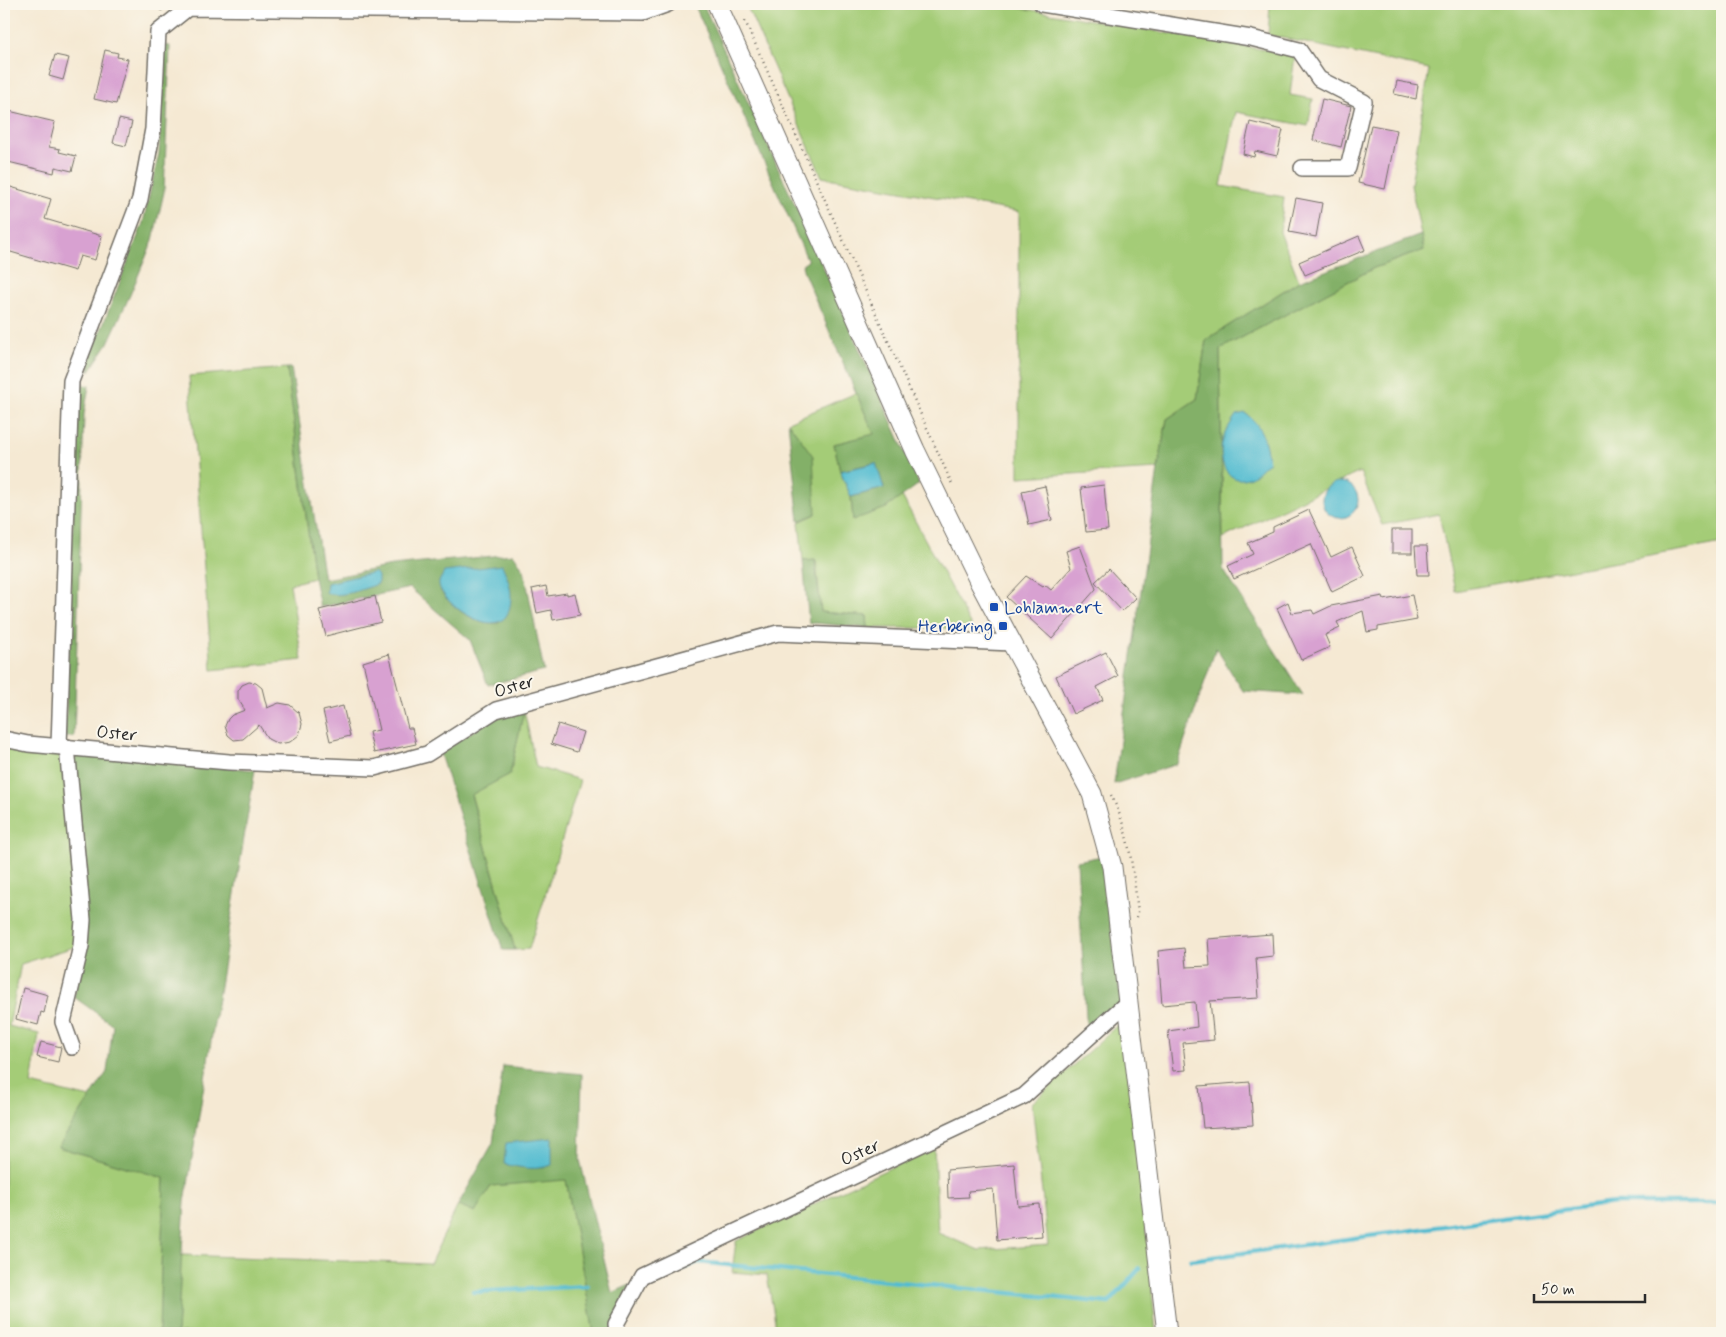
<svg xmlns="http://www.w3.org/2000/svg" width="1726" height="1337" font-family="Mynerve,sans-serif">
<rect width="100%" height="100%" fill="#fbf7ec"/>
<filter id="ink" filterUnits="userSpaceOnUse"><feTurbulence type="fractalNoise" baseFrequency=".02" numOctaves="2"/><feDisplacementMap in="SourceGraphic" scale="10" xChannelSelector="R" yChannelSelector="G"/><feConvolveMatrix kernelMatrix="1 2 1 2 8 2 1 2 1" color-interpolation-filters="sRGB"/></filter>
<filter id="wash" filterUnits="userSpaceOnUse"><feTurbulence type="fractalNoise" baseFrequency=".0096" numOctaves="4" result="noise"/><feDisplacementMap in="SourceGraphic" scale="20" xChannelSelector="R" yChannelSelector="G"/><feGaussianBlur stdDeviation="1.12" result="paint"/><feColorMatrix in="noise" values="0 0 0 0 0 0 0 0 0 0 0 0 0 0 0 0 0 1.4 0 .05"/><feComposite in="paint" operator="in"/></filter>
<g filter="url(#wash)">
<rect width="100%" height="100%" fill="#f5e9d3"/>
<g fill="#a4cc77" stroke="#687c51">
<path d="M 746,4 L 997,4 L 1295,55 L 1290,95 L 1313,99 L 1308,126 L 1236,112 L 1221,186 L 1284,197 L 1280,232 L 1299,281 L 1206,340 L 1197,399 L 1167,419 L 1158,469 L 1019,477 L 1019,212 L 822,177 Z"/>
<path d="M 1270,4 L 1722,4 L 1722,543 L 1455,591 L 1439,514 L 1382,525 L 1360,472 L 1223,538 L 1220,349 L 1374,268 L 1424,250 L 1411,185 L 1429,69 L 1268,35 Z"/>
<path d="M 287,368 L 314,578 L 290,584 L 302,660 L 212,670 L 189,376 Z"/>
<path d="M 856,393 L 875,435 L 834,444 L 840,471 L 851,497 L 853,519 L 886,508 L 902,496 L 972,628 L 868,628 L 867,616 L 821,612 L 816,561 L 803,561 L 799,522 L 816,514 L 788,422 Z"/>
<path d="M 524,710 L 536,767 L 580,780 L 529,949 L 515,950 L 471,794 L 510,774 Z"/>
<path d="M 4,743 L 61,754 L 79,919 L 77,946 L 21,964 L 9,1026 L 39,1034 L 31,1084 L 90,1098 L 58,1147 L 164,1178 L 159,1333 L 4,1333 L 4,1087 L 6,1080 L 4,1079 Z"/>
<path d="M 1125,1018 L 1156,1333 L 777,1333 L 767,1275 L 732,1272 L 736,1241 L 934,1147 L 938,1233 L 979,1250 L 1048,1245 L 1032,1103 Z"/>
<path d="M 566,1179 L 594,1333 L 177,1333 L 181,1255 L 430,1264 L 458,1205 L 475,1211 L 491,1186 Z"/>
</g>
<g fill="#83b068" stroke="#576e4a" fill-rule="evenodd">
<path d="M 698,4 L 703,4 L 817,253 L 919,484 L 886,508 L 853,520 L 851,497 L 884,488 L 875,463 L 840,471 L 834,444 L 874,434 L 804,273 L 802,265 L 808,261 L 695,6 Z"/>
<path d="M 165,45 L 170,46 L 164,192 L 153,240 L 130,295 L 108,343 L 89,372 L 90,358 L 143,223 L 159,153 Z"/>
<path d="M 1421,235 L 1424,250 L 1374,268 L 1220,349 L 1223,569 L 1303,695 L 1243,691 L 1216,648 L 1177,764 L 1114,784 L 1158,469 L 1167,419 L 1197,399 L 1206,340 L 1299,281 Z"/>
<path d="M 287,368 L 291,368 L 324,579 L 392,566 L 513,554 L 524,570 L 544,671 L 488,685 L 470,640 L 410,588 L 320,607 L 314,578 ZM 440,590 L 499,623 C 477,625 452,609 440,590 Z"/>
<path d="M 80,384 L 89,386 L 84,414 L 74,737 L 65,737 L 77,414 Z"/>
<path d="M 788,422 L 813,456 L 816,514 L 799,521 Z"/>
<path d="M 815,560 L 821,612 L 867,616 L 868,628 L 814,623 L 809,624 L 803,561 Z"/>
<path d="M 524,710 L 510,774 L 471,795 L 515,950 L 503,950 L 439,751 L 497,717 Z"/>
<path d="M 71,753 L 255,770 L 185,1202 L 177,1333 L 159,1333 L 164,1178 L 58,1147 L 107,1072 L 113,1025 L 74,997 L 85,949 Z"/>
<path d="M 1102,856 L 1121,1002 L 1087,1034 L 1077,861 Z"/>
<path d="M 503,1066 L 582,1074 L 580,1160 L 612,1293 L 630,1285 L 611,1333 L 594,1333 L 566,1180 L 491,1186 L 475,1212 L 458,1205 L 493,1143 Z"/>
</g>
<g fill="#53bcd0" stroke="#3f747e">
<path d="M 1245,413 C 1263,426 1265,441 1269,462 C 1260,467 1257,477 1244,479 C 1223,482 1218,454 1223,439 C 1225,431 1232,422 1236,415 Z"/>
<path d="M 876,463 L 884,488 L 851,497 L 840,471 Z"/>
<circle cx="1340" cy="500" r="18"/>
<path d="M 502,565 C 509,580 514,594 509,610 C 498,645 436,600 439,582 C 440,579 443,575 444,572 Z"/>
<path d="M 375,572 L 378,576 L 378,584 C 366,588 336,600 326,592 L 327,583 Z"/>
<path d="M 552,1138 L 552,1165 C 536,1171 521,1168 504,1164 L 506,1143 Z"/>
</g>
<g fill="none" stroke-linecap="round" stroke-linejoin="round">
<g stroke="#53bcd0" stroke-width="4.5">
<path d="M 1191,1260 L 1614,1203 L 1722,1203"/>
<path d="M 642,1286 L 698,1262 L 1109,1303 L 1140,1268"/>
<path d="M 473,1292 L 588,1286"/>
</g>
</g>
<g id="blocks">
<g fill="#d8a1d1">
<path d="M 105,50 L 118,53 L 117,57 L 128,59 L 116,104 L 94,99 Z"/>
<path d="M 55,55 L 69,58 L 63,80 L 49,76 Z"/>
<path d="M 1397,81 L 1418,85 L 1416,99 L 1394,94 Z"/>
<path d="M 1322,99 L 1351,106 L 1341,147 L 1313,140 Z"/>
<path d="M 9,111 L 55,122 L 49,147 L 60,149 L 59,152 L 76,156 L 72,171 L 55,167 L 54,173 L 4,161 L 4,134 Z"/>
<path d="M 119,119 L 132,122 L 126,146 L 113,143 Z"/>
<path d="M 1250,122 L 1283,130 L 1277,156 L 1255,151 L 1254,157 L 1243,154 Z"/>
<path d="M 1371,125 L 1397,130 L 1385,189 L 1358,183 Z"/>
<path d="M 4,185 L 51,199 L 45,219 L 102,236 L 95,260 L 80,256 L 75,271 L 4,250 Z"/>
<path d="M 1296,198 L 1322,203 L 1316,237 L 1289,232 Z"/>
<path d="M 1359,236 L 1365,250 L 1305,275 L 1299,262 Z"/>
<path d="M 1104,485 L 1108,530 L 1086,532 L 1081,488 Z"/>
<path d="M 1045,486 L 1052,520 L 1029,525 L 1022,491 Z"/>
<path d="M 1309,510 L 1331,557 L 1352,547 L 1365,576 L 1332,592 L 1311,544 L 1234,579 L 1228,566 L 1253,554 L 1248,543 L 1273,532 L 1273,527 Z"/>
<rect x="1392" y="530" width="20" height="23"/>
<path d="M 1080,546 L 1096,589 L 1052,639 L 1006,597 L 1026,576 L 1043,587 L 1045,585 L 1051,590 L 1071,568 L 1066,551 Z"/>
<path d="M 1415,546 L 1427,546 L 1429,575 L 1417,575 Z"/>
<path d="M 1109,569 L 1136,598 L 1122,611 L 1095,582 Z"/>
<path d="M 546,586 L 548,596 L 567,593 L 567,595 L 575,593 L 580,615 L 553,620 L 551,610 L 537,613 L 532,589 Z"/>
<path d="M 1412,595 L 1417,620 L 1378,627 L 1378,630 L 1367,632 L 1363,611 L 1337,622 L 1340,628 L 1325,635 L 1330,647 L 1301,660 L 1277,608 L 1288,602 L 1292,613 L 1312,610 L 1314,614 L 1331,606 L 1383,596 L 1384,600 Z"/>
<path d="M 375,596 L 381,622 L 326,636 L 319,610 Z"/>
<path d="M 1106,652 L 1118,676 L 1097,687 L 1103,700 L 1073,714 L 1056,676 Z"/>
<path d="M 389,654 L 408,728 L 412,728 L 416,744 L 374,753 L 369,732 L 379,730 L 363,662 Z"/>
<path d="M 249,682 L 256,683 L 262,688 L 267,708 L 279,703 L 290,705 L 299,713 L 302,724 L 299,735 L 290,742 L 278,744 L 268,739 L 259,725 L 243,739 L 234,740 L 228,735 L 225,726 L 228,719 L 232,715 L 245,710 L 238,699 L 238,691 L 242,685 Z"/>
<path d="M 343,706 L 350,736 L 330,741 L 323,711 Z"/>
<path d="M 558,724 L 583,732 L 577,752 L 551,744 Z"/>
<path d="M 1272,934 L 1273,956 L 1256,958 L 1259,998 L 1210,1001 L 1214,1040 L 1183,1043 L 1186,1070 L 1173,1071 L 1168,1031 L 1197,1027 L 1195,1002 L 1162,1005 L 1158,951 L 1184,948 L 1186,967 L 1210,966 L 1208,939 Z"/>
<path d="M 23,988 L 48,995 L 44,1013 L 41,1012 L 38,1025 L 16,1019 Z"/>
<path d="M 41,1042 L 61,1047 L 58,1062 L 37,1057 Z"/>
<path d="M 1250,1082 L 1253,1125 L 1203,1128 L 1199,1086 Z"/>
<path d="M 1014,1164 L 1018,1206 L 1039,1204 L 1042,1236 L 997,1240 L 993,1189 L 968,1191 L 969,1197 L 948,1198 L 947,1170 Z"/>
</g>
</g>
</g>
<g filter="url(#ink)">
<use href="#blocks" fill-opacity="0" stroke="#726e66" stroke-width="1"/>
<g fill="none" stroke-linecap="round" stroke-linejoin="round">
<g stroke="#726e66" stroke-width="18">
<g id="minor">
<path d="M 1042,4 L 1251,38 L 1299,50 L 1319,79 L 1364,102 L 1348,168 L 1302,168"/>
<path d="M 4,739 L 28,744 L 229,762 L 374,768 L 427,754 L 496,710 L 778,633 L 1012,643"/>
<path d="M 59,746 L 71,381 L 140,199 L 153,129 L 158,32 L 188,8 L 643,13 L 668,4"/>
<path d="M 67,747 L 83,920 L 81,946 L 63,1022 L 72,1047"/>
<path d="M 617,1333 L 616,1324 L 642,1276 L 1024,1096 L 1129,1001"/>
</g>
</g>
<g stroke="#726e66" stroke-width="21">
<path id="major" d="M 717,4 L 915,450 L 980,583 L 1092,794 L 1112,867 L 1167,1333"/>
</g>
<g stroke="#726e66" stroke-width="2.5" stroke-dasharray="1 4" stroke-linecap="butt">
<path d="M 161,11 L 162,4"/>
<path d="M 745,21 L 952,484"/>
<path d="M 1111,795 C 1130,832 1133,872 1138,912 L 1136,921"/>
</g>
<use href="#minor" stroke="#fff" stroke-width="15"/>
<use href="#major" stroke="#fff" stroke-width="19"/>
</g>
</g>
<g fill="#1a4fb4" stroke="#fbf7ec" stroke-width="2">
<rect x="989" y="602" width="10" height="10" rx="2.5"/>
<rect x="998" y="621" width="10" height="10" rx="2.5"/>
</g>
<g text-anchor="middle" stroke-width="4" stroke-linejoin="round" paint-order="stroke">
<g font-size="18" fill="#164399" stroke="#fbf7ec" text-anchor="start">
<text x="1004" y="613">Lohlammert</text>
<text x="993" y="632" text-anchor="end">Herbering</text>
</g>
<g font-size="18" fill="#2b2b2b" stroke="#fbf7ec">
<text transform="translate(514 686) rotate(-17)" y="6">Oster</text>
<text transform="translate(117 733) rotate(5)" y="6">Oster</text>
<text transform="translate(860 1152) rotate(-25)" y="6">Oster</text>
</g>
</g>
<rect width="1726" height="1337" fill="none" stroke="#fbf7ec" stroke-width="20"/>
<path d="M1534 1294v8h111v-8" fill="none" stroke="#2b2b2b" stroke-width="2.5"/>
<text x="1541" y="1294" font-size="15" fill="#2b2b2b" stroke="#fbf7ec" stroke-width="4" paint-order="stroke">50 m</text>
</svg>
